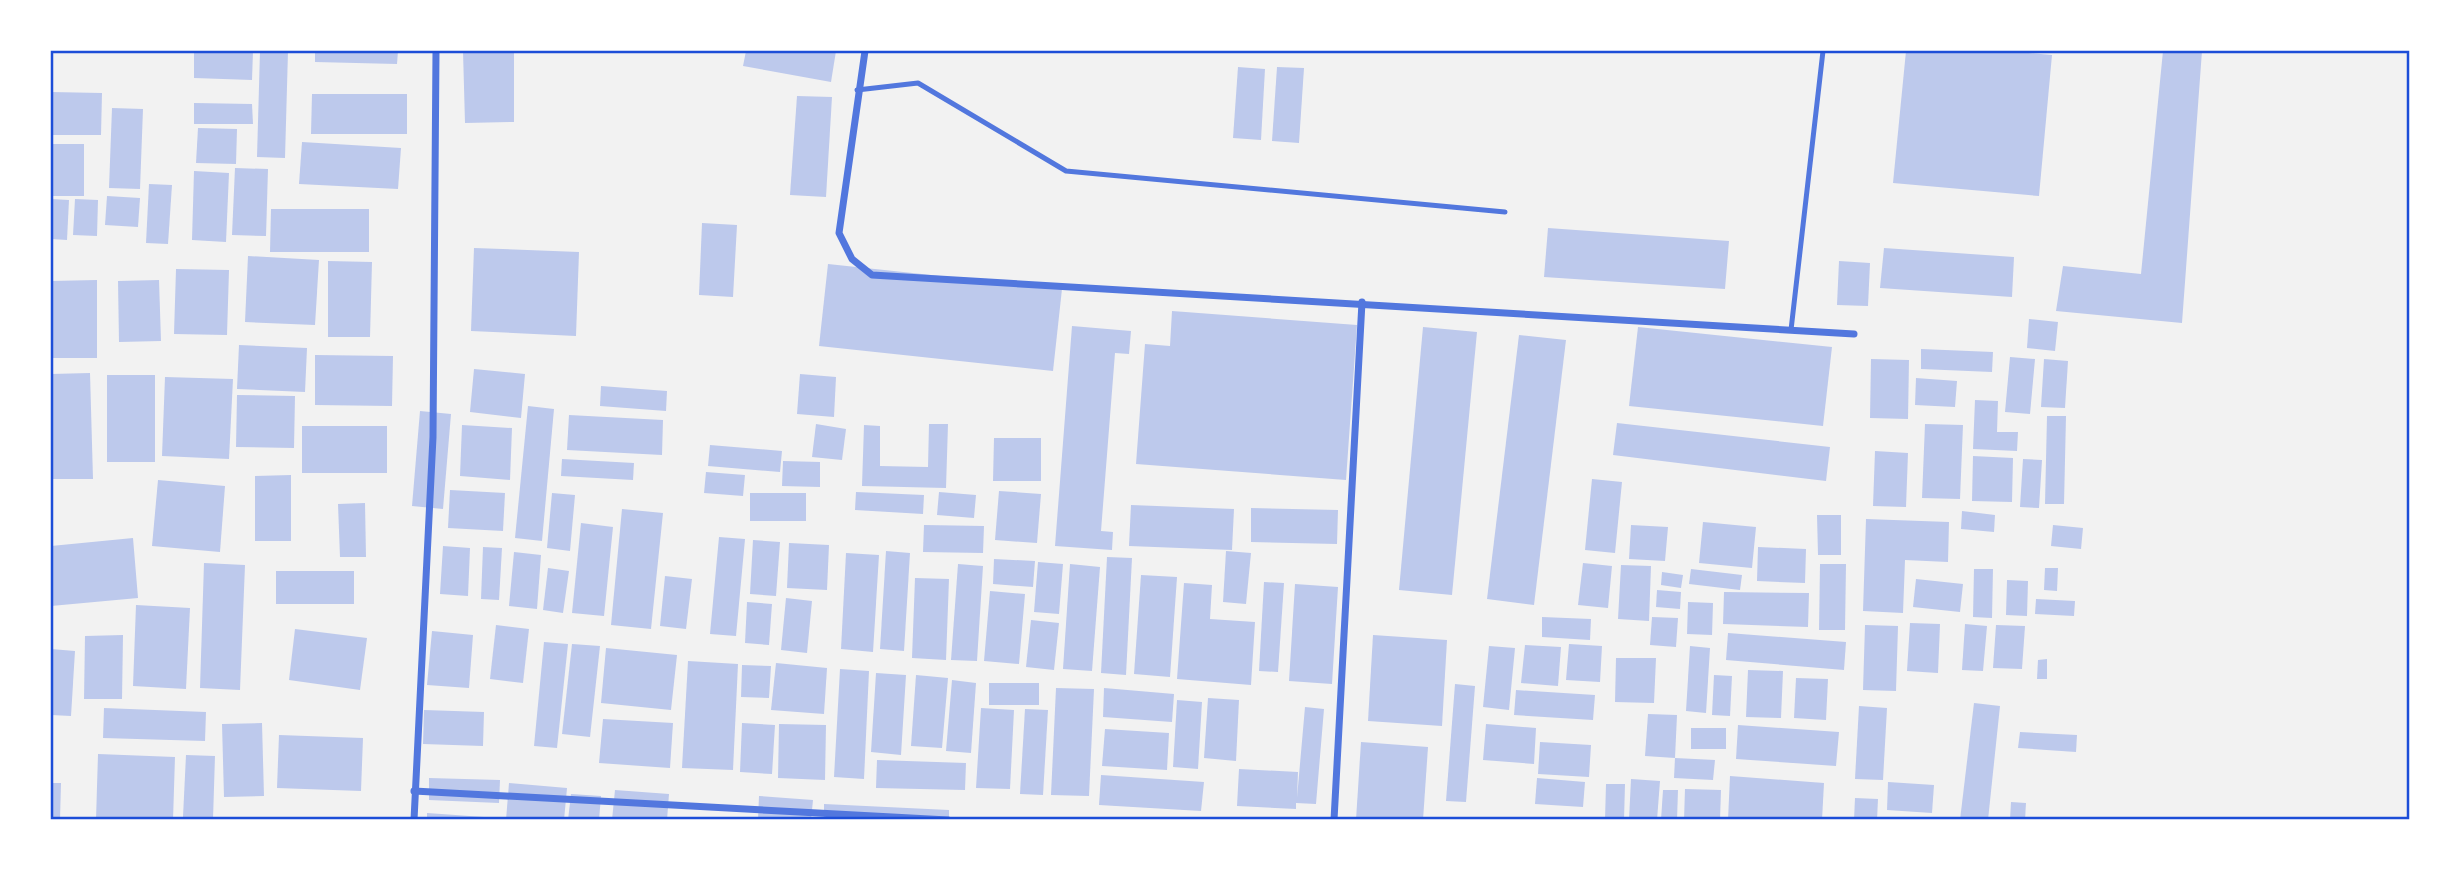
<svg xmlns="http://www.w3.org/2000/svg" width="2461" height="871" font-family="'Noto Sans',sans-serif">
<rect width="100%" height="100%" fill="#f2f2f2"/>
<g fill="#bdc9ec">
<path d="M 194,51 L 253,51 L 252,80 L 194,78 Z"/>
<path d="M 260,51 L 288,51 L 285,158 L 257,157 Z"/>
<path d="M 315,51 L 398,51 L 397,64 L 315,62 Z"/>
<path d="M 463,51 L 514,51 L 514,122 L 465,123 Z"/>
<path d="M 746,51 L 836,51 L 831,82 L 743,66 Z"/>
<path d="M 1906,51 L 2007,51 L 2052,55 L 2039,196 L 1893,183 Z"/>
<path d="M 2163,51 L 2202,51 L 2182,323 L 2056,311 L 2063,266 L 2141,274 Z"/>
<path d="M 1238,67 L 1265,69 L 1261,140 L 1233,138 Z"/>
<path d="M 1277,67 L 1304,68 L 1299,143 L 1272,141 Z"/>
<path d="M 51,92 L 102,93 L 101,135 L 51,135 Z"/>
<path d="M 312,94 L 407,94 L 407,134 L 311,134 Z"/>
<path d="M 797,96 L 832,97 L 826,197 L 790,195 Z"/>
<path d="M 194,103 L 252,104 L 253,124 L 194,124 Z"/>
<path d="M 112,108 L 143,109 L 140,189 L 109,188 Z"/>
<path d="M 198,128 L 237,129 L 236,164 L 196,163 Z"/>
<path d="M 302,142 L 401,148 L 398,189 L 299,184 Z"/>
<rect x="51" y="144" width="33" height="52"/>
<path d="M 235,168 L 268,169 L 266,236 L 232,235 Z"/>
<path d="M 194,171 L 229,173 L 226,242 L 192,240 Z"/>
<path d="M 149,184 L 172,185 L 168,244 L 146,243 Z"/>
<path d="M 107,196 L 140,198 L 138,227 L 105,225 Z"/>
<path d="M 51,199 L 69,200 L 67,240 L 51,239 Z"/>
<path d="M 75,199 L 98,200 L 97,236 L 73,235 Z"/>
<path d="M 271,209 L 369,209 L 369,252 L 270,252 Z"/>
<path d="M 702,223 L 737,225 L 733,297 L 699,295 Z"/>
<path d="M 1548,228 L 1729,241 L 1725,289 L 1544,277 Z"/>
<path d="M 474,248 L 579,252 L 576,336 L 471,331 Z"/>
<path d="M 1884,248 L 2014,257 L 2012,297 L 1880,288 Z"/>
<path d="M 248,256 L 319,260 L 315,325 L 245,322 Z"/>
<path d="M 328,261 L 372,262 L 370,337 L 328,337 Z"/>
<path d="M 1839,261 L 1870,263 L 1868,306 L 1837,305 Z"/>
<path d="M 828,264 L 1062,289 L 1053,371 L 819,346 Z"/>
<path d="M 176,269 L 229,270 L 227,335 L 174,334 Z"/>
<path d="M 97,280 L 97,358 L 51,358 L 51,281 Z"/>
<path d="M 159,280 L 161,341 L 119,342 L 118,281 Z"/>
<path d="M 1172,311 L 1357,325 L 1346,480 L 1136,464 L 1145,344 L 1170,346 Z"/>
<path d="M 2029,319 L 2058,322 L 2055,351 L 2027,348 Z"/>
<path d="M 1072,326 L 1131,331 L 1129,354 L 1115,353 L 1101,531 L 1113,532 L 1112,550 L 1055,546 Z"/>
<path d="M 1423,327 L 1477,332 L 1452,595 L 1399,590 Z"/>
<path d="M 1638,327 L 1832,347 L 1823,426 L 1629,406 Z"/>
<path d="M 1519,335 L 1566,340 L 1534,605 L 1487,599 Z"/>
<path d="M 239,345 L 307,348 L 305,392 L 237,389 Z"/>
<path d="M 1921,349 L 1993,352 L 1992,372 L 1921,369 Z"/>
<path d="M 315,355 L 393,356 L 392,406 L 315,405 Z"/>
<path d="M 2010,357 L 2035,359 L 2030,414 L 2005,412 Z"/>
<path d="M 1871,359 L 1909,360 L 1908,419 L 1870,418 Z"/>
<path d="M 2044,359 L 2068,361 L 2065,408 L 2041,407 Z"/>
<path d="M 474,369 L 525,374 L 521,418 L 470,412 Z"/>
<path d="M 90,373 L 93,479 L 51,479 L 51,374 Z"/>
<path d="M 800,374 L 836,377 L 834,417 L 797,414 Z"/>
<rect x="107" y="375" width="48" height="87"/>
<path d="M 165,377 L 233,379 L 229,459 L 162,456 Z"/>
<path d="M 1916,378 L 1957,381 L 1955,407 L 1915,405 Z"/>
<path d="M 601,386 L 667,391 L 666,411 L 600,406 Z"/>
<path d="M 237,395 L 295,396 L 294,448 L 236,447 Z"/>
<path d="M 1975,400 L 1998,401 L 1997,432 L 2018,432 L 2017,451 L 1973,449 Z"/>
<path d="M 528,406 L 554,409 L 542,541 L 515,538 Z"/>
<path d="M 420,411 L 451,414 L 443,509 L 412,506 Z"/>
<path d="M 569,415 L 663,420 L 662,455 L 567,450 Z"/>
<path d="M 2047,416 L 2066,416 L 2064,504 L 2045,504 Z"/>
<path d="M 1617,423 L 1830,447 L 1826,481 L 1613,455 Z"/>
<path d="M 816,424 L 846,429 L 842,460 L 812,457 Z"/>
<path d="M 929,424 L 948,424 L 946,488 L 862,486 L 864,425 L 880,426 L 880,466 L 928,467 Z"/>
<path d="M 1925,424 L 1963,425 L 1960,499 L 1922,498 Z"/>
<path d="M 462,425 L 512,428 L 510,480 L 460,476 Z"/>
<rect x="302" y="426" width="85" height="47"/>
<path d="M 994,438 L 1041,438 L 1041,481 L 993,481 Z"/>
<path d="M 710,445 L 782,451 L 780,472 L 708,466 Z"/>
<path d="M 1875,451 L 1908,453 L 1906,507 L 1873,506 Z"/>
<path d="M 1973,456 L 2013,458 L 2012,502 L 1972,501 Z"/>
<path d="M 562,459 L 634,463 L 633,480 L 561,476 Z"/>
<path d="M 2023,459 L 2042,460 L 2039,508 L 2020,507 Z"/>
<path d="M 783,461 L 820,462 L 820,487 L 782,486 Z"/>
<path d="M 706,472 L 745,475 L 743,496 L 704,493 Z"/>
<path d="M 291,475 L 291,541 L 255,541 L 255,476 Z"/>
<path d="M 1592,479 L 1622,482 L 1615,553 L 1585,550 Z"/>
<path d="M 158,480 L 225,486 L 220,552 L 152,546 Z"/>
<path d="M 450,490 L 505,493 L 503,531 L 448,528 Z"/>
<path d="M 999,491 L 1041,494 L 1037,543 L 995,540 Z"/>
<path d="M 856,492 L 924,495 L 923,514 L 855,510 Z"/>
<path d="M 939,492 L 976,495 L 974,518 L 937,515 Z"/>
<path d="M 552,493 L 575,495 L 570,551 L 547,548 Z"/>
<rect x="750" y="493" width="56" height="28"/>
<path d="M 365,503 L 366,557 L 340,557 L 338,504 Z"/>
<path d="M 1131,505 L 1234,509 L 1232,550 L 1129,546 Z"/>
<path d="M 1251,508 L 1338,510 L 1337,544 L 1251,542 Z"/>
<path d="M 622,509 L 663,513 L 651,629 L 611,625 Z"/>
<path d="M 1962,511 L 1995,515 L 1994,532 L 1961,529 Z"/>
<path d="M 1817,515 L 1841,515 L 1841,555 L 1818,555 Z"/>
<path d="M 1866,519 L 1949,522 L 1948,562 L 1905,560 L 1903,613 L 1863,611 Z"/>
<path d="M 1703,522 L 1756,527 L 1752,568 L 1699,563 Z"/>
<path d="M 581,523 L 613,527 L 604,616 L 572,613 Z"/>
<path d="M 924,525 L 984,526 L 983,553 L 923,552 Z"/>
<path d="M 1631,525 L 1668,527 L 1665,561 L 1629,559 Z"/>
<path d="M 2053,525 L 2083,528 L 2081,549 L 2051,546 Z"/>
<path d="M 719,537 L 745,539 L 736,636 L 710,634 Z"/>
<path d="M 133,538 L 138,598 L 51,606 L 51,546 Z"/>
<path d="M 753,540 L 780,542 L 776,596 L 750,594 Z"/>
<path d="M 789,543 L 829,545 L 827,590 L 787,588 Z"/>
<path d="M 443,546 L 470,548 L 468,596 L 440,594 Z"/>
<path d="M 483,547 L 502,548 L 499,600 L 481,599 Z"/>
<path d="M 1758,547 L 1806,549 L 1805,583 L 1757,581 Z"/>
<path d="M 886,551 L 910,553 L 904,651 L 880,649 Z"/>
<path d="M 1226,551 L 1251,553 L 1246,604 L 1223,602 Z"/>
<path d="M 514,552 L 541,555 L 537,609 L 509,606 Z"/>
<path d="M 846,553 L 879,555 L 873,652 L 841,649 Z"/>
<path d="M 1107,557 L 1132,558 L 1126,675 L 1101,673 Z"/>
<path d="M 994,559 L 1035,561 L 1033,587 L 993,584 Z"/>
<path d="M 1038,562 L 1063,564 L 1059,614 L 1034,612 Z"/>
<path d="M 204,563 L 245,565 L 240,690 L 200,688 Z"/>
<path d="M 1583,563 L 1612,566 L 1608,608 L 1578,605 Z"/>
<path d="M 958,564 L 983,566 L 977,661 L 951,660 Z"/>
<path d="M 1070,564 L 1100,567 L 1092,671 L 1063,669 Z"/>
<path d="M 1820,564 L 1846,564 L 1845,630 L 1819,630 Z"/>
<path d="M 1621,565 L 1651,566 L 1649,621 L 1618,619 Z"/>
<path d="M 548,568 L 569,571 L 563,613 L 543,610 Z"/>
<path d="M 2045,568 L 2058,568 L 2057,591 L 2044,590 Z"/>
<path d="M 1691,569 L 1742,575 L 1740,590 L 1689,584 Z"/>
<path d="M 1974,569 L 1993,569 L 1992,618 L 1973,617 Z"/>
<rect x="276" y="571" width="78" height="33"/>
<path d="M 1662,572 L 1683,575 L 1681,588 L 1661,585 Z"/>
<path d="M 1141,575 L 1177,577 L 1170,677 L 1134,674 Z"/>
<path d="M 665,576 L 692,579 L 686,629 L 660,626 Z"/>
<path d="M 915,578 L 949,579 L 946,660 L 912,658 Z"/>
<path d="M 1916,579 L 1963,584 L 1960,612 L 1913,607 Z"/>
<path d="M 2007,580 L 2028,581 L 2027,616 L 2006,615 Z"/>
<path d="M 1264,582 L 1284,583 L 1278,672 L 1259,671 Z"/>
<path d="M 1184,583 L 1212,585 L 1210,619 L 1255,622 L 1251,685 L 1177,679 Z"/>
<path d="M 1295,584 L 1338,587 L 1332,684 L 1289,681 Z"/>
<path d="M 1657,590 L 1681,592 L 1680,609 L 1656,607 Z"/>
<path d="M 990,591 L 1025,594 L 1019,664 L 984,661 Z"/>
<path d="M 1724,592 L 1809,593 L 1808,627 L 1723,624 Z"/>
<path d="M 786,598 L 812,601 L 807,653 L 781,650 Z"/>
<path d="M 2036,599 L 2075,601 L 2074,616 L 2035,614 Z"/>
<path d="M 747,602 L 772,604 L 769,645 L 745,643 Z"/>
<path d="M 1688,602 L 1713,603 L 1712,635 L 1687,634 Z"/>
<path d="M 136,605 L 190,608 L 186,689 L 133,686 Z"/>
<path d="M 1542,617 L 1591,619 L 1590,640 L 1542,637 Z"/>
<path d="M 1652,617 L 1678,618 L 1676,647 L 1650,645 Z"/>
<path d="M 1031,620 L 1059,623 L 1054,670 L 1026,667 Z"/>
<path d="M 1910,623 L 1940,624 L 1938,673 L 1907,671 Z"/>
<path d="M 1965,624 L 1987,626 L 1983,671 L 1962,670 Z"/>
<path d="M 496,625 L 529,629 L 523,683 L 490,679 Z"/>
<path d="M 1865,625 L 1898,626 L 1896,691 L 1863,690 Z"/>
<path d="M 1996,625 L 2025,626 L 2022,669 L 1993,668 Z"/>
<path d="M 295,629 L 367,638 L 360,690 L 289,680 Z"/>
<path d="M 432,631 L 473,635 L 469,688 L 427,685 Z"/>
<path d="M 1728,633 L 1846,642 L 1844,670 L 1726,660 Z"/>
<path d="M 123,635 L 122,699 L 84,699 L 85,636 Z"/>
<path d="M 1373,635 L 1447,640 L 1442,726 L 1368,721 Z"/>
<path d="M 544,642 L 568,644 L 557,748 L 534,746 Z"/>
<path d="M 572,644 L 600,646 L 590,737 L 562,734 Z"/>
<path d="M 1569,644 L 1602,646 L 1600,682 L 1566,680 Z"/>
<path d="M 1525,645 L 1561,647 L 1558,686 L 1521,683 Z"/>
<path d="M 1489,646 L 1515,648 L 1509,710 L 1483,707 Z"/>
<path d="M 1690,646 L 1710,648 L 1706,713 L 1686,711 Z"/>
<path d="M 606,648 L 677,655 L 671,710 L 601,703 Z"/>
<path d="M 51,649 L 75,651 L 71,716 L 51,715 Z"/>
<path d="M 1616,658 L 1656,658 L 1654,703 L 1615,702 Z"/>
<path d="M 2047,659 L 2047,679 L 2037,679 L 2038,660 Z"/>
<path d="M 688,661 L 738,664 L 733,770 L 682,768 Z"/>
<path d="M 776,663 L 827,668 L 824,714 L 771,710 Z"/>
<path d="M 742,665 L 771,666 L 769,698 L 741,697 Z"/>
<path d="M 840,669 L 869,671 L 864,779 L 834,777 Z"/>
<path d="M 1748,670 L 1783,671 L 1781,718 L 1746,717 Z"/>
<path d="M 876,673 L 906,675 L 901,755 L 871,752 Z"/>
<path d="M 916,675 L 948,678 L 942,748 L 911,746 Z"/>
<path d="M 1714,675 L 1732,676 L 1730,716 L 1712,715 Z"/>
<path d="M 1796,678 L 1828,679 L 1826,720 L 1794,718 Z"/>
<path d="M 952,680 L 976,683 L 971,753 L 946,751 Z"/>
<rect x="989" y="683" width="50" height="22"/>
<path d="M 1455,684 L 1475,686 L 1466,802 L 1446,801 Z"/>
<path d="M 1056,688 L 1094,689 L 1089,796 L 1051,795 Z"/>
<path d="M 1104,688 L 1174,694 L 1172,722 L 1103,717 Z"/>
<path d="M 1516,690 L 1595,695 L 1593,720 L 1514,715 Z"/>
<path d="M 1208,698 L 1239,700 L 1236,761 L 1204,758 Z"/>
<path d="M 1177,700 L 1202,702 L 1198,769 L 1173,767 Z"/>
<path d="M 1974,703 L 2000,706 L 1988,820 L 1960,820 Z"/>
<path d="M 1859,706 L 1887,708 L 1883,780 L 1855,779 Z"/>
<path d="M 1305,707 L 1324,709 L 1316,804 L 1296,803 L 1296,809 L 1237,806 L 1239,769 L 1298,772 L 1297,798 Z"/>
<path d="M 104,708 L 206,712 L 205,741 L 103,738 Z"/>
<path d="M 981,708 L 1014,710 L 1010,789 L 976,788 Z"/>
<path d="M 1025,709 L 1048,710 L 1043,795 L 1020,794 Z"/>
<path d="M 424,710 L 484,712 L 483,746 L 423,744 Z"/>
<path d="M 1648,714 L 1677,715 L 1675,758 L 1645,756 Z"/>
<path d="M 603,719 L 673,723 L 670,768 L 599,763 Z"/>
<path d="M 262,723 L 264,796 L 224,797 L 222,724 Z"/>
<path d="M 742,723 L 775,725 L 772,774 L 740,772 Z"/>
<path d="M 779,724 L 826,725 L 825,780 L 778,778 Z"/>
<path d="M 1486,724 L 1536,728 L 1534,764 L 1483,760 Z"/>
<path d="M 1738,725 L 1839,732 L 1836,766 L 1736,759 Z"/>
<rect x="1691" y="728" width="35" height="21"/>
<path d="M 1105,729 L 1169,733 L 1167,770 L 1102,766 Z"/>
<path d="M 2020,732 L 2077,735 L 2076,752 L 2018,748 Z"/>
<path d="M 279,735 L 363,738 L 361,791 L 277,788 Z"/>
<path d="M 1361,742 L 1428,747 L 1423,820 L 1356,820 Z"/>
<path d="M 1540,742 L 1591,745 L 1589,777 L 1538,774 Z"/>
<path d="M 98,754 L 175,757 L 173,820 L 96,820 Z"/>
<path d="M 186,755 L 215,756 L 213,819 L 183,817 Z"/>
<path d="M 1675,758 L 1715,760 L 1713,780 L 1674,778 Z"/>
<path d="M 877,760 L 966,763 L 965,790 L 876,788 Z"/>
<path d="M 1101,775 L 1204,782 L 1201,811 L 1099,805 Z"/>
<path d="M 1730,776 L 1824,783 L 1822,820 L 1728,820 Z"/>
<path d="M 429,778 L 500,780 L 499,803 L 429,800 Z"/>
<path d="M 1537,778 L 1585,782 L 1583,807 L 1535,804 Z"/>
<path d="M 1631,779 L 1660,781 L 1657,820 L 1629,820 Z"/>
<path d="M 1888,782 L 1934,785 L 1932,813 L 1887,810 Z"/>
<path d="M 51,783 L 61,783 L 60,820 L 51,820 Z"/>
<path d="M 509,783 L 567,788 L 564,820 L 506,820 Z"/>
<path d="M 1606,784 L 1625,784 L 1624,820 L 1605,820 Z"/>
<path d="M 1685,789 L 1721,790 L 1720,820 L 1684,820 Z"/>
<path d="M 615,790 L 669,794 L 667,820 L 612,820 Z"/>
<path d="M 1663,790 L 1678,790 L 1677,820 L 1661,820 Z"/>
<path d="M 571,794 L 601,796 L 599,820 L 568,820 Z"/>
<path d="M 759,796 L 813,800 L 811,820 L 758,820 Z"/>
<path d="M 1855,798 L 1878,799 L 1877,820 L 1854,820 Z"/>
<path d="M 2011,802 L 2026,803 L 2025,820 L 2010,820 Z"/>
<path d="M 824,804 L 949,810 L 949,820 L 824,820 Z"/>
<path d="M 427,813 L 484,817 L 483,820 L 427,820 Z"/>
</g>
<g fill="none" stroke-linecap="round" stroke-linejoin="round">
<g stroke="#5277de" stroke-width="5">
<path d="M 857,90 L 918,83 L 1066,171 L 1505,212"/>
<path d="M 1791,330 L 1823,51"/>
</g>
<g stroke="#5277de" stroke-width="7">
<path d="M 865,51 L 839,233 L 852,259 L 872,275 L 1854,334"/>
<path d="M 414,791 L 948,820"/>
<path d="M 414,820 L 433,437 L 436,51"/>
<path d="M 1334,820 L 1362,302"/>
</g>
</g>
<rect width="2461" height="871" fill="none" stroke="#ffffff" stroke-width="105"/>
<rect x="52" y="52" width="2356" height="766" fill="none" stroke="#1d4ed8" stroke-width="2.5"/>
</svg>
